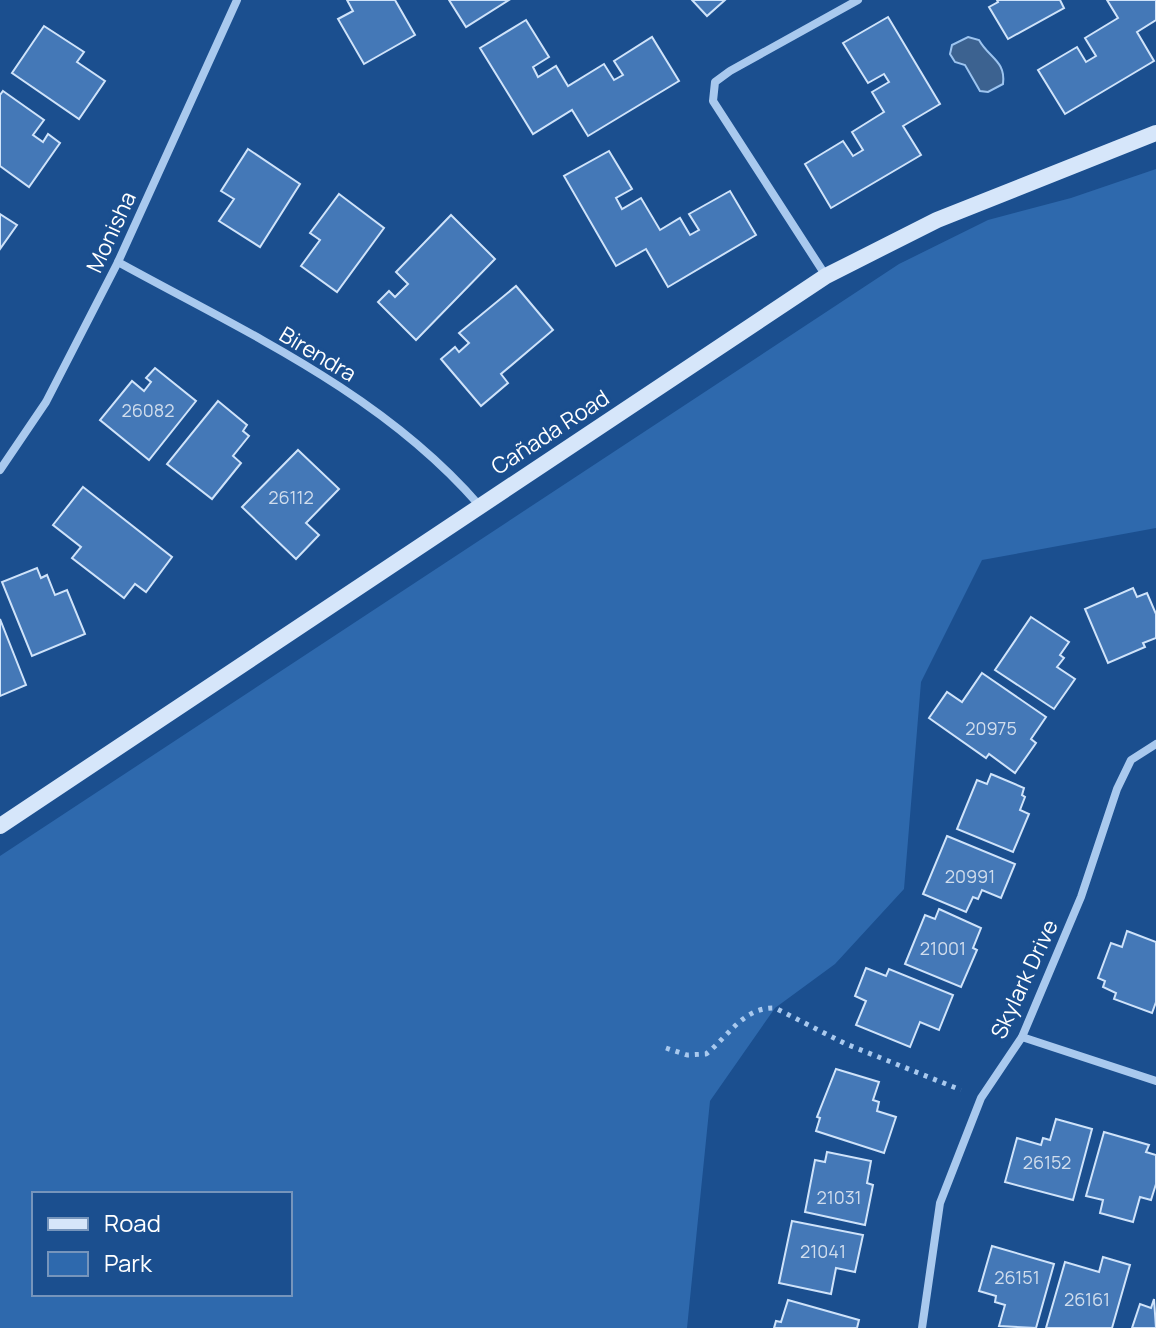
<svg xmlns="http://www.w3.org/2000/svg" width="1156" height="1328" font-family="Manrope,sans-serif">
<rect width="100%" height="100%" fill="#1b4f8f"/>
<path fill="#2e69ad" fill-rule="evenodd" d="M 1156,169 L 1156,528 L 982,560 L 921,682 L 904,889 L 835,964 L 775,1008 L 710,1101 L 687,1328 L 0,1328 L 0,856 L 899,264 L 988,220 L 1071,198 ZM 290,1194 L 290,1294 L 34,1294 L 34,1194 Z"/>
<path fill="#3c6290" stroke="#9cc4f0" stroke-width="2" d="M 968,37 L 979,40 C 989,58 1006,61 1003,84 L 988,92 L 980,91 L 965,65 L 955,62 L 950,54 L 952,45 Z"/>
<g fill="#4478b7" stroke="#cfe3fa" stroke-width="2">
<path d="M 347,0 L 395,0 L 415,35 L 364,64 L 338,19 L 353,11 Z"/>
<path d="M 449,0 L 509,0 L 466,27 Z"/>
<path d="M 692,0 L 725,0 L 707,16 Z"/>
<path d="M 997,0 L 1060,0 L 1064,8 L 1008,39 L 989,7 L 998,2 Z"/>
<path d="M 1107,0 L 1156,0 L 1156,20 L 1137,32 L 1154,61 L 1065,114 L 1038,70 L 1077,47 L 1086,62 L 1096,56 L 1085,38 L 1118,18 Z"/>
<path d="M 888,17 L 940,104 L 903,126 L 921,155 L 831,208 L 805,164 L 843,141 L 853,156 L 863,150 L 852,132 L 884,112 L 872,92 L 889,82 L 884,74 L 868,83 L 843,43 Z"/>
<path d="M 526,20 L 549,57 L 533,67 L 538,77 L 556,66 L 568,86 L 604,64 L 614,80 L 623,75 L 614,61 L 652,37 L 679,81 L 588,136 L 572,110 L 533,134 L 480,48 Z"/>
<path d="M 44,26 L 84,52 L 77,62 L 105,81 L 79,119 L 12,73 Z"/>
<path d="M 3,91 L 44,120 L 33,135 L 43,142 L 48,134 L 60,143 L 29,187 L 0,166 L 0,95 Z"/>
<path d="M 248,149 L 300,184 L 260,247 L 219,221 L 234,199 L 221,191 Z"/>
<path d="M 609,151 L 632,189 L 616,198 L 622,209 L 641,198 L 660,230 L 680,218 L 690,235 L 699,230 L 689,214 L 730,191 L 756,235 L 668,287 L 646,249 L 616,266 L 564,176 Z"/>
<path d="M 339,194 L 384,228 L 337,292 L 301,266 L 320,240 L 310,233 Z"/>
<path d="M 0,214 L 17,225 L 0,249 Z"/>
<path d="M 451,215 L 495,259 L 416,340 L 378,302 L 389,291 L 395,297 L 408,284 L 396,272 Z"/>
<path d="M 516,286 L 553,330 L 501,374 L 508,383 L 481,406 L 441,359 L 455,347 L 459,352 L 469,343 L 459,333 Z"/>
<path d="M 155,368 L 196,401 L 149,460 L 100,420 L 132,381 L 144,391 L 151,382 L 146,378 Z"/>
<path d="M 218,401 L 247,425 L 243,431 L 249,436 L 233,456 L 241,463 L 212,499 L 167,464 Z"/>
<path d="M 298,450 L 339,489 L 306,523 L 319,535 L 296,559 L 242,507 Z"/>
<path d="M 83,487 L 172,557 L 146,592 L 135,584 L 124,598 L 72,558 L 81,547 L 53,525 Z"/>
<path d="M 37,568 L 41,578 L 47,575 L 55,595 L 67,590 L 85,634 L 32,656 L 2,582 Z"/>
<path d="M 1133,588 L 1137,597 L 1147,593 L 1156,614 L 1156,638 L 1143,643 L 1145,647 L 1108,663 L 1085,609 Z"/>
<path d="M 1031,617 L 1069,642 L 1060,655 L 1064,658 L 1057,667 L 1075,679 L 1054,709 L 995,670 Z"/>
<path d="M 0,619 L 26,685 L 0,696 Z"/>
<path d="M 982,673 L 1046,717 L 1031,739 L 1036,743 L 1015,773 L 989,754 L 986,758 L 929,718 L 947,692 L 962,702 Z"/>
<path d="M 991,774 L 1024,788 L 1022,795 L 1025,797 L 1020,810 L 1029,814 L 1013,852 L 957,829 L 977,780 L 987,784 Z"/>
<path d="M 947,836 L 1015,864 L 1001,898 L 982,890 L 978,899 L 973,897 L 966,912 L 923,894 Z"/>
<path d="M 939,909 L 981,928 L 973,948 L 977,950 L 961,987 L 905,964 L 925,915 L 935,919 Z"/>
<path d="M 1127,931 L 1156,942 L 1156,1002 L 1152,1013 L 1114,999 L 1116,993 L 1103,987 L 1105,981 L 1098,978 L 1111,943 L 1122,947 Z"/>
<path d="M 866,968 L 886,976 L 889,969 L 953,995 L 939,1030 L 920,1022 L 910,1047 L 856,1025 L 866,1001 L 855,996 Z"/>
<path d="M 836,1069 L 879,1082 L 873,1100 L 879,1102 L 877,1111 L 896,1117 L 884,1153 L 816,1131 L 820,1118 L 817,1117 Z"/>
<path d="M 1056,1119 L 1092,1129 L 1073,1200 L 1005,1182 L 1017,1138 L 1041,1145 L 1043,1138 L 1050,1140 Z"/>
<path d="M 1104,1132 L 1149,1145 L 1146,1152 L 1156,1155 L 1156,1184 L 1151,1200 L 1140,1197 L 1133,1222 L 1100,1213 L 1103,1200 L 1086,1196 Z"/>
<path d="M 827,1152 L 871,1161 L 867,1183 L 873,1185 L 865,1225 L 805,1212 L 815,1160 L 825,1162 Z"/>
<path d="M 792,1221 L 863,1235 L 855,1272 L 836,1268 L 831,1294 L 779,1283 Z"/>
<path d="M 992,1246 L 1054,1264 L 1036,1328 L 999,1326 L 1005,1305 L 995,1302 L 996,1296 L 979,1291 Z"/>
<path d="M 1103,1257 L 1130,1265 L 1112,1328 L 1046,1328 L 1065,1262 L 1099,1272 Z"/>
<path d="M 1154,1299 L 1156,1328 L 1132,1328 L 1140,1304 L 1151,1308 Z"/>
<path d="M 788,1300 L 859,1320 L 857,1328 L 774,1328 L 776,1321 L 781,1322 Z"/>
</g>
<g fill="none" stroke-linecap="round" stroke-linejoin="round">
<path stroke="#a9c9ee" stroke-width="5" stroke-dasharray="4 6" stroke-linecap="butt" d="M 666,1048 L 687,1055 L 706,1054 C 728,1037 743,1007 775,1008 L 846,1044 L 961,1090"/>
<g stroke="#a9c9ee" stroke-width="8">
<path d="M 118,262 C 245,332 382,393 479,505"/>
<path d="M 826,276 L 713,101 L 715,82 L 730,71 L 858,0"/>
<path d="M 0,470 L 46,402 L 118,262 L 237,0"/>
<path d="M 1022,1037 L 1156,1081"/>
<path d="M 922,1328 L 940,1203 L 981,1098 L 1022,1037 L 1081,897 L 1117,789 L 1131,760 L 1156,744"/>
</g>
<path stroke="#d6e6fa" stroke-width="16" d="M 0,826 L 826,276 L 937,220 L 1156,133"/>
</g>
<g text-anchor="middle" stroke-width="6" stroke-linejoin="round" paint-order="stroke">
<g font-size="18" fill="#d0dded">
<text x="148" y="417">26082</text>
<text x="291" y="504">26112</text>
<text x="991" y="735">20975</text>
<text x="970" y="883">20991</text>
<text x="943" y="955">21001</text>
<text x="1047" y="1169">26152</text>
<text x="839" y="1204">21031</text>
<text x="823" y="1258">21041</text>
<text x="1017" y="1284">26151</text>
<text x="1087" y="1306">26161</text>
</g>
<g font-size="22" fill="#fff" stroke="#1b4f8f">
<text transform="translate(111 232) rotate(-65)" y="8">Monisha</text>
<text transform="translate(318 354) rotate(31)" y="8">Birendra</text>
<text transform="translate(550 432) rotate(-33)" y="8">Cañada Road</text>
<text transform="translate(1024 979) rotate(-65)" y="8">Skylark Drive</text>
</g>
</g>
<rect x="32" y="1192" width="260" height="104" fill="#1b4f8f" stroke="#7695bc" stroke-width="2"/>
<rect x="48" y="1218" width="40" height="12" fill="#d6e6fa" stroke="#7695bc" stroke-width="2"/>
<text x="104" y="1232" font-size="24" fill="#ffffff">Road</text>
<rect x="48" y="1252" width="40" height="24" fill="#2e69ad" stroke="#7695bc" stroke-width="2"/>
<text x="104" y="1272" font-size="24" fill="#ffffff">Park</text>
</svg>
